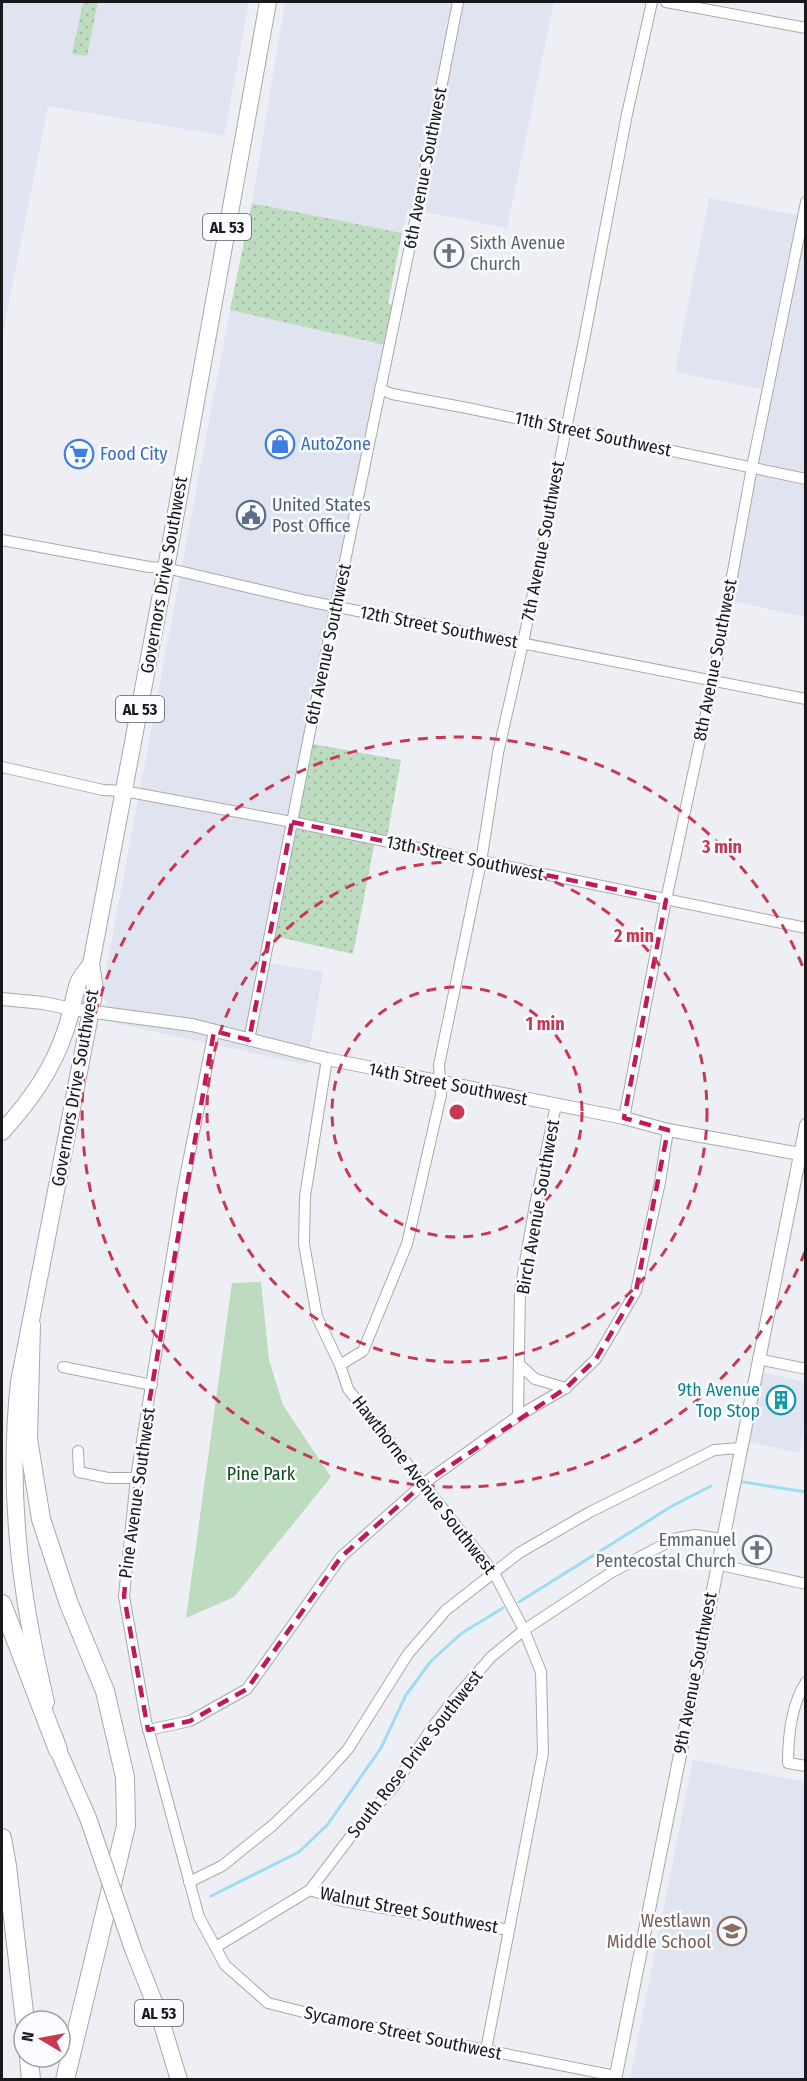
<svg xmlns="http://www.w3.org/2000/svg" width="807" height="2081" font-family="'Fira Sans Condensed',sans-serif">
<defs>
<pattern id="grass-dots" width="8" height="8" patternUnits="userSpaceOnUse" patternTransform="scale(1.5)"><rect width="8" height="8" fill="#bddbbe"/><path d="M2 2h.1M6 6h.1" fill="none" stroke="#a2bba3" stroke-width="1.8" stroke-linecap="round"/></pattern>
</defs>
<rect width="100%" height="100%" fill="#edeff5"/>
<g fill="#e0e4f1">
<path d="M 2,2 L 249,2 L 224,136 L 48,106 L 2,337 Z"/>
<path d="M 285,2 L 554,2 L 507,228 L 408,209 L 402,233 L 252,203 Z"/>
<path d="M 709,198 L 797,215 L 761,389 L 675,372 Z"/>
<path d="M 805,221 L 805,617 L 732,601 L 740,553 Z"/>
<path d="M 230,310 L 394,347 L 269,963 L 323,972 L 307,1065 L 115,1023 L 102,992 Z"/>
<path d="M 762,1372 L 805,1382 L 805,1423 L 799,1453 L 750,1442 Z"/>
<path d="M 693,1760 L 805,1782 L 805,2079 L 630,2079 Z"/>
</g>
<g fill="url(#grass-dots)">
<path d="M 83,2 L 98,2 L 87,56 L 72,54 Z"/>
<path d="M 252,203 L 402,233 L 388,304 L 402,307 L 394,347 L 230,310 Z"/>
<path d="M 313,744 L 401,760 L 386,843 L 375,841 L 353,954 L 274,936 Z"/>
</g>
<path fill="#bddbbe" d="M 261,1282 L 269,1360 L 283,1405 L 331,1477 L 234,1597 L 186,1618 L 232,1283 Z"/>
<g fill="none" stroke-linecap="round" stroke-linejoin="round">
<g stroke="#9eddef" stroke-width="3">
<path d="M 743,1482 L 806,1492"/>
<path d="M 519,1602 L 672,1506 L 711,1486"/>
<path d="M 211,1896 L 299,1852 L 328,1824 L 381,1748 L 406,1695 L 431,1661 L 462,1633 L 503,1608"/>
</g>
<g stroke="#a8a9af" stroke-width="12">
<g id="minor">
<path d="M 666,2 L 806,28"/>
<path d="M 380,389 L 392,394 L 467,408 L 806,479"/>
<path d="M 2,540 L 149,567 L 166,568 L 307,601 L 806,699"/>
<path d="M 2,767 L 103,790 L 124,791 L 292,822 L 806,928"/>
<path d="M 214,1031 L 183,1188 L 136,1478 L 124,1596 L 146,1721 L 199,1917 L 225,1965 L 268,2003 L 331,2019 L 615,2076"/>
<path d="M 249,1040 L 311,726 L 414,226 L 458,2"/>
<path d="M 327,1059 L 305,1196 L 304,1244 L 317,1317 L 340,1365 L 348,1389 L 494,1573 L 524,1630 L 541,1672 L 543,1753 L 486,2050"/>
<path d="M 624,1118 L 666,900 L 713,681 L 752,467 L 806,202"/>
<path d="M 758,1359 L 806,1369"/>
<path d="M 519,1364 L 535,1379 L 566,1388"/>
<path d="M 340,1365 L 363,1351 L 407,1244 L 441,1095 L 439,1065 L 481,862 L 498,753 L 523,643 L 585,335 L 627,114 L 652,2"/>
<path d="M 63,1367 L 152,1385"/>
<path d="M 518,1416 L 520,1291 L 535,1205 L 556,1105"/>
<path d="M 78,1451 L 79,1472 L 108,1478 L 136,1478"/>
<path d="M 716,1564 L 806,1584"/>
<path d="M 806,1682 C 791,1705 788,1736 788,1763 L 806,1766"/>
<path d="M 148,1730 L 190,1721 L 247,1689 L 341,1557 L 423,1484 L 518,1416 L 566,1388 L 596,1359 L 636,1291 L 660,1182 L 668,1130"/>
<path d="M 189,1882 L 222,1866 L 273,1825 L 321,1779 L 348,1749 L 408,1654 L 446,1610 L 519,1553 L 590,1512 L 714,1450 L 740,1448"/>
<path d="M 310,1890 L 343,1901 L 509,1930"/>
<path d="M 216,1947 L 310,1890 L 351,1836 L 395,1785 L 431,1729 L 452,1702 L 491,1657 L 524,1630 L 612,1572 L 674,1539 L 695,1535 L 722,1539"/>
</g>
</g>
<g stroke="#a8a9af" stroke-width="14">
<g id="tertiary">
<path d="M 2,999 L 43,1003 L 72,1009 L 192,1025 L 327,1059 L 624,1118 L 668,1130 L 800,1154"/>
<path d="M 615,2080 L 806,1125"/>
</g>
</g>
<g stroke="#a8a9af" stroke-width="18">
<g id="primary">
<path d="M 2,1132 C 29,1102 52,1071 65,1032 C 71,1016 73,999 78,983 C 81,976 87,970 91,964"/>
<path d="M 46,1702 C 20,1595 7,1492 19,1382 L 91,1010 L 95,989 L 91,964 L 166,568 L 268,2"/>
<path d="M 55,1738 L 58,1750 L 88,1818"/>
<path d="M 133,1949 L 159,2014 L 179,2080"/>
</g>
</g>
<g stroke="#a8a9af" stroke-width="20">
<g id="motorway">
<path d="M 31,1325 L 28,1439 L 41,1519 L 69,1604 L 105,1691 L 125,1777 L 126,1826 L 65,2080"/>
<path d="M 2,1604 L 58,1750"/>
<path d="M 2,1838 L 7,1866 L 25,2021"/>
<path d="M 29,2057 L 31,2080"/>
</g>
</g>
<use href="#minor" stroke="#fff" stroke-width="10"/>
<use href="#tertiary" stroke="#fff" stroke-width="12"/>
<use href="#primary" stroke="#fff" stroke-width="16"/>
<use href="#motorway" stroke="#fff" stroke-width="18"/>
<g stroke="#a8a9af" stroke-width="18" stroke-linecap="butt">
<path id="primary-bridge" d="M 88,1818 L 133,1949"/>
</g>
<use href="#primary-bridge" stroke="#fff" stroke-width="16"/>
</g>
<path fill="none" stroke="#c2185b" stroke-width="4.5" stroke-dasharray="12 8" stroke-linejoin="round" d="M 292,822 L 666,900 L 624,1118 L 668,1130 L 636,1291 L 596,1359 L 566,1388 L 423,1484 L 341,1557 L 247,1689 L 190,1721 L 148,1730 L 124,1596 L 136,1478 L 214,1031 L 249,1040 Z"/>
<g fill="none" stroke="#c83851" stroke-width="3" stroke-dasharray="10 8">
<circle cx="457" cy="1112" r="125"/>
<circle cx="457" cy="1112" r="250"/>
<path d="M805 1252A375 375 0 1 1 805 972"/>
</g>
<defs>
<g id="church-ring" transform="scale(1.5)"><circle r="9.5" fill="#fbfcff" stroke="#6b7280" stroke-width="1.5"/><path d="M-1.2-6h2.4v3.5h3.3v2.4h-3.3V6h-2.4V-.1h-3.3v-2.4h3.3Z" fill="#6b7280"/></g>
<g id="shop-ring" transform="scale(1.5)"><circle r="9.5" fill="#fbfcff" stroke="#3f7fe0" stroke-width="1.5"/><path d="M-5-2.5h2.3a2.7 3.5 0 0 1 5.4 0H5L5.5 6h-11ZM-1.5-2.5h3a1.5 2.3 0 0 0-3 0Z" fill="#3f7fe0"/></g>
<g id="supermarket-ring" transform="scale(1.5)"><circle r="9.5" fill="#fbfcff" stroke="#3f7fe0" stroke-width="1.5"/><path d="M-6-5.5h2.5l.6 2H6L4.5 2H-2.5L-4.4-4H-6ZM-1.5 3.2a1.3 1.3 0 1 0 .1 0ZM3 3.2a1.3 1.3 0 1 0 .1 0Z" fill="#3f7fe0"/></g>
<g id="civic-ring" transform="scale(1.5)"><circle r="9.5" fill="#fbfcff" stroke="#5c6f8a" stroke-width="1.5"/><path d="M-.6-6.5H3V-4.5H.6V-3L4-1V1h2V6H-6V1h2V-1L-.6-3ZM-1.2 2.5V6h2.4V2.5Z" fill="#5c6f8a"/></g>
<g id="building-ring" transform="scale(1.5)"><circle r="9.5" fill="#fbfcff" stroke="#0f9aa8" stroke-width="1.5"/><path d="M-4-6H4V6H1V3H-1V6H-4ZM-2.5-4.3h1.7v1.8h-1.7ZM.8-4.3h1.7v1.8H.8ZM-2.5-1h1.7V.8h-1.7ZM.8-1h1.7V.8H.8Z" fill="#0f9aa8"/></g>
<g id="school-ring" transform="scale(1.5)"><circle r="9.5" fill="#fbfcff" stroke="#8d6e63" stroke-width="1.5"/><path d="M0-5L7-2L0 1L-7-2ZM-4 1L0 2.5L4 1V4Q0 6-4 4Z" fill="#8d6e63"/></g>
</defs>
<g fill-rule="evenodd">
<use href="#church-ring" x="449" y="253"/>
<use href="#shop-ring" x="280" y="444"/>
<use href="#supermarket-ring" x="79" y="454"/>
<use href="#civic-ring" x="251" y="515"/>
<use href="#building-ring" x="781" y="1400"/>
<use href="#church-ring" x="757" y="1550"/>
<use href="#school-ring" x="732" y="1931"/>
</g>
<g text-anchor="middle" stroke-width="5" stroke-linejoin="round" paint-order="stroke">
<g fill="#fbfcff" stroke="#5c5d5f" stroke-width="1.5">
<rect x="203" y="214" width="48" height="26" rx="4.5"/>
<rect x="116" y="696" width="48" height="26" rx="4.5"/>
<rect x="135" y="2000" width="48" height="26" rx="4.5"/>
</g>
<g font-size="16" font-weight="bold" fill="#18191b">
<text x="227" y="233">AL 53</text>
<text x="140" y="715">AL 53</text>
<text x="159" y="2019">AL 53</text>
</g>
<g font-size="18" fill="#18191b" stroke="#fbfcff">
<text transform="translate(425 168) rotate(-79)" y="6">6th Avenue Southwest</text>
<text transform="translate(593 434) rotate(12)" y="6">11th Street Southwest</text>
<text transform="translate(543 541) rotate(-79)" y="6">7th Avenue Southwest</text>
<text transform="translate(164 575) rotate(-80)" y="6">Governors Drive Southwest</text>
<text transform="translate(439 627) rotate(11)" y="6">12th Street Southwest</text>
<text transform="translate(328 644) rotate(-78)" y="6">6th Avenue Southwest</text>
<text transform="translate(715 660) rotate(-79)" y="6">8th Avenue Southwest</text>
<text transform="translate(465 858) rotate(12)" y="6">13th Street Southwest</text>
<text transform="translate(448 1084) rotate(11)" y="6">14th Street Southwest</text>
<text transform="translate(75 1088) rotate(-80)" y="6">Governors Drive Southwest</text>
<text transform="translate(538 1207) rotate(-80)" y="6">Birch Avenue Southwest</text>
<text transform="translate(424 1485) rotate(52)" y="6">Hawthorne Avenue Southwest</text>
<text transform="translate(137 1493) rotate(-82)" y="6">Pine Avenue Southwest</text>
<text transform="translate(695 1673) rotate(-79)" y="6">9th Avenue Southwest</text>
<text transform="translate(415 1754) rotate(-52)" y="6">South Rose Drive Southwest</text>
<text transform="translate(409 1910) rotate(11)" y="6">Walnut Street Southwest</text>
<text transform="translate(403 2033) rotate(12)" y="6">Sycamore Street Southwest</text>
</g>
<g font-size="18" fill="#5b616d" stroke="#fbfcff" text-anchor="start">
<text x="470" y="249">Sixth Avenue<tspan x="470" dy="21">Church</tspan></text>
<text x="736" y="1546" text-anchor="end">Emmanuel<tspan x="736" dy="21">Pentecostal Church</tspan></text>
</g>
<g font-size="18" fill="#366cbe" stroke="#fbfcff" text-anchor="start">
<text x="301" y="450">AutoZone</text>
<text x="100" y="460">Food City</text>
</g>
<g font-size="18" fill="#4e5e75" stroke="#fbfcff" text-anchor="start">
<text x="272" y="511">United States<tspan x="272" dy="21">Post Office</tspan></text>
</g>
<g font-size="18" fill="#0d838f" stroke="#fbfcff" text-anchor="end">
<text x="760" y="1396">9th Avenue<tspan x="760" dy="21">Top Stop</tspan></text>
</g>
<g font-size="18" fill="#0e4817" stroke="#fbfcff">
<text x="261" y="1480">Pine Park</text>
</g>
<g font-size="18" fill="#785e54" stroke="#fbfcff" text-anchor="end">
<text x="711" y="1927">Westlawn<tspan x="711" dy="21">Middle School</tspan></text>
</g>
</g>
<circle cx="457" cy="1112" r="9" fill="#c83851" stroke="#fbfcff" stroke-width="3"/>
<g font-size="18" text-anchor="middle" font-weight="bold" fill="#c83851" stroke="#fbfcff" stroke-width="5" stroke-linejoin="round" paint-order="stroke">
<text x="722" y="853">3 min</text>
<text x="634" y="942">2 min</text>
<text x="545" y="1030">1 min</text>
</g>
<rect width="807" height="2081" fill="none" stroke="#18191b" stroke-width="6"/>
<g transform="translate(42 2039) rotate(280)"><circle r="28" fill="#fbfcff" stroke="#a0a1a4" stroke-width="1.5"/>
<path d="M0-4.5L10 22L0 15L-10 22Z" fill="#c83851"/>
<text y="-9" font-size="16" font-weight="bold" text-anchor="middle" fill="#18191b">N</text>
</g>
</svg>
